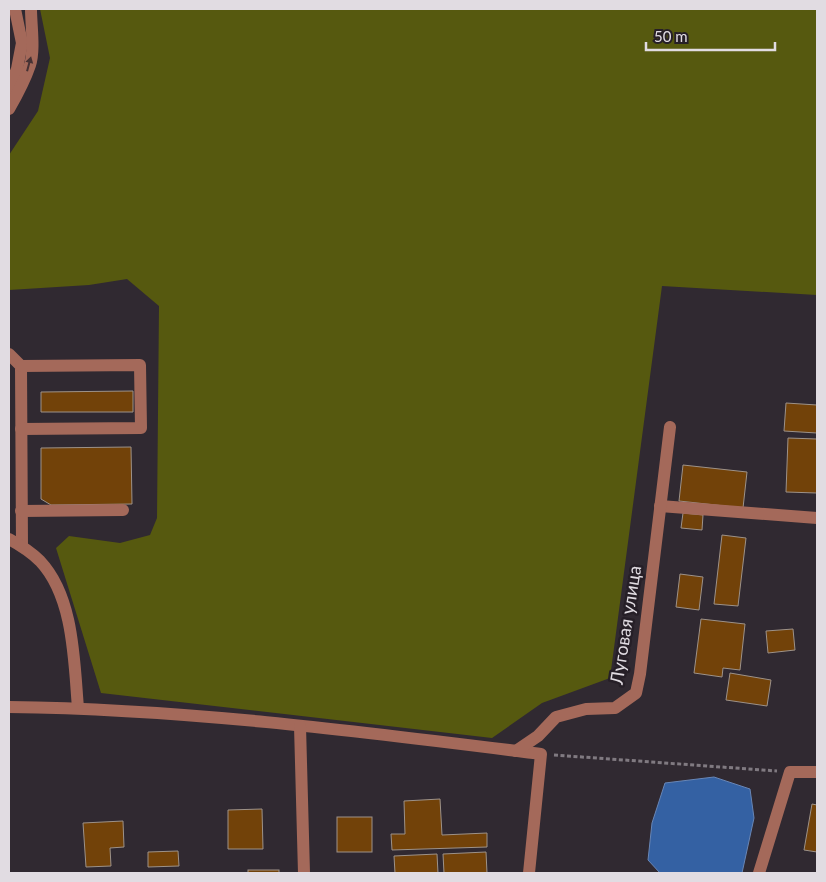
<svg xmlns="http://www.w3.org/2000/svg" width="826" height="882" font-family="Lato,sans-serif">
<rect width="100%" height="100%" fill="#302931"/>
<path fill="#56590f" d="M 40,9 L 817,9 L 817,295 L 662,286 L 610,678 L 542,703 L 492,738 L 101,693 L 56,548 L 69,536 L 120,543 L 150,535 L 157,518 L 159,306 L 127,279 L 89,285 L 9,290 L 9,155 L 38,111 L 50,58 Z"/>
<path fill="#3461a3" stroke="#6886b6" d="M 714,777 L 750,789 L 754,818 L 742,873 L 660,873 L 648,860 L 652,823 L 665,783 Z"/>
<g fill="#724209" stroke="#9d9289">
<path d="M 133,391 L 133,412 L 41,412 L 41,392 Z"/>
<path d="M 786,403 L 817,405 L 817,433 L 784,431 Z"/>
<path d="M 788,438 L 817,439 L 817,493 L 786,492 Z"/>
<path d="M 131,447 L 132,504 L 51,505 L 41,499 L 41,448 Z"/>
<path d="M 683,465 L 747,472 L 743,508 L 679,501 Z"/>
<path d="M 683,513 L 703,515 L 702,530 L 681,528 Z"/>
<path d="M 722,535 L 746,538 L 738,606 L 714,604 Z"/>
<path d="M 680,574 L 703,577 L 699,610 L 676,607 Z"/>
<path d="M 701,619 L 745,624 L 740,670 L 723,668 L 722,677 L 694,673 Z"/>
<path d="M 793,629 L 795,650 L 768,653 L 766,631 Z"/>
<path d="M 730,673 L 771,680 L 767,706 L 726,700 Z"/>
<path d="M 440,799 L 442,835 L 487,833 L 487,847 L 392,850 L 391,834 L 405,834 L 404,801 Z"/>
<path d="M 812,804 L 817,805 L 817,852 L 804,850 Z"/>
<path d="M 262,809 L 263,849 L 228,849 L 228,810 Z"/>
<rect x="337" y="817" width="35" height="35"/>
<path d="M 123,821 L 124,847 L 110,848 L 111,866 L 86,867 L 83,823 Z"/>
<path d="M 178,851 L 179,866 L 148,867 L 148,852 Z"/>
<path d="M 486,852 L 487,873 L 444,873 L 443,854 Z"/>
<path d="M 437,854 L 438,873 L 395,873 L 394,856 Z"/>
<rect x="248" y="870" width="31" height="3"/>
</g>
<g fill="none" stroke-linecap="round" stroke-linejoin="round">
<path stroke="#807a81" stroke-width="3" stroke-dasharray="4 2.5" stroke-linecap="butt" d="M 554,755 L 777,771"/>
<g stroke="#a4695a" stroke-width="12">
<path d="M 9,90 L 17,69 L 22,43 L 15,9"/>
<path d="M 9,109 C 17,95 25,80 30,65 C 35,50 31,25 31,9"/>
<path d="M 9,354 L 21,366 L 22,546"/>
<path d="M 21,366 L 140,365 L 141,428 L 21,429"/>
<path d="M 660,506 L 817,518"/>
<path d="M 21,511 L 123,510"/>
<path d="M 9,539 C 20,545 31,552 40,561 C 74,597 74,661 78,708"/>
<path d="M 9,707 C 187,709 365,732 541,754 L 529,873"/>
<path d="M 300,726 L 304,873"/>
<path d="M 516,751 L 538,736 L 556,717 L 586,709 L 615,708 L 636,693 L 640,674 L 670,427"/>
<path d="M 759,873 L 790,772 L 817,772"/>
</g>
</g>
<defs><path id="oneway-solid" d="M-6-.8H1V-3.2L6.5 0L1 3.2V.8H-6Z" transform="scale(1.25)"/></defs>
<use fill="#463234" href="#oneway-solid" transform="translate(29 64) rotate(-75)"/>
<g text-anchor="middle" stroke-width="5" stroke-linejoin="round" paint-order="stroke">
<g font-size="18" fill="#e1dce2" stroke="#261f27">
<text transform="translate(626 625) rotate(-81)" y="6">Луговая улица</text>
</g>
</g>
<rect width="826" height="882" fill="none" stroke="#e1dce2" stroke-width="20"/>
<path d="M646 42v8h129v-8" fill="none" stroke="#e1dce2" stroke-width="2.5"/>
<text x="654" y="42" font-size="15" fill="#e1dce2" stroke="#261f27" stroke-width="4" paint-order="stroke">50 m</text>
</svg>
